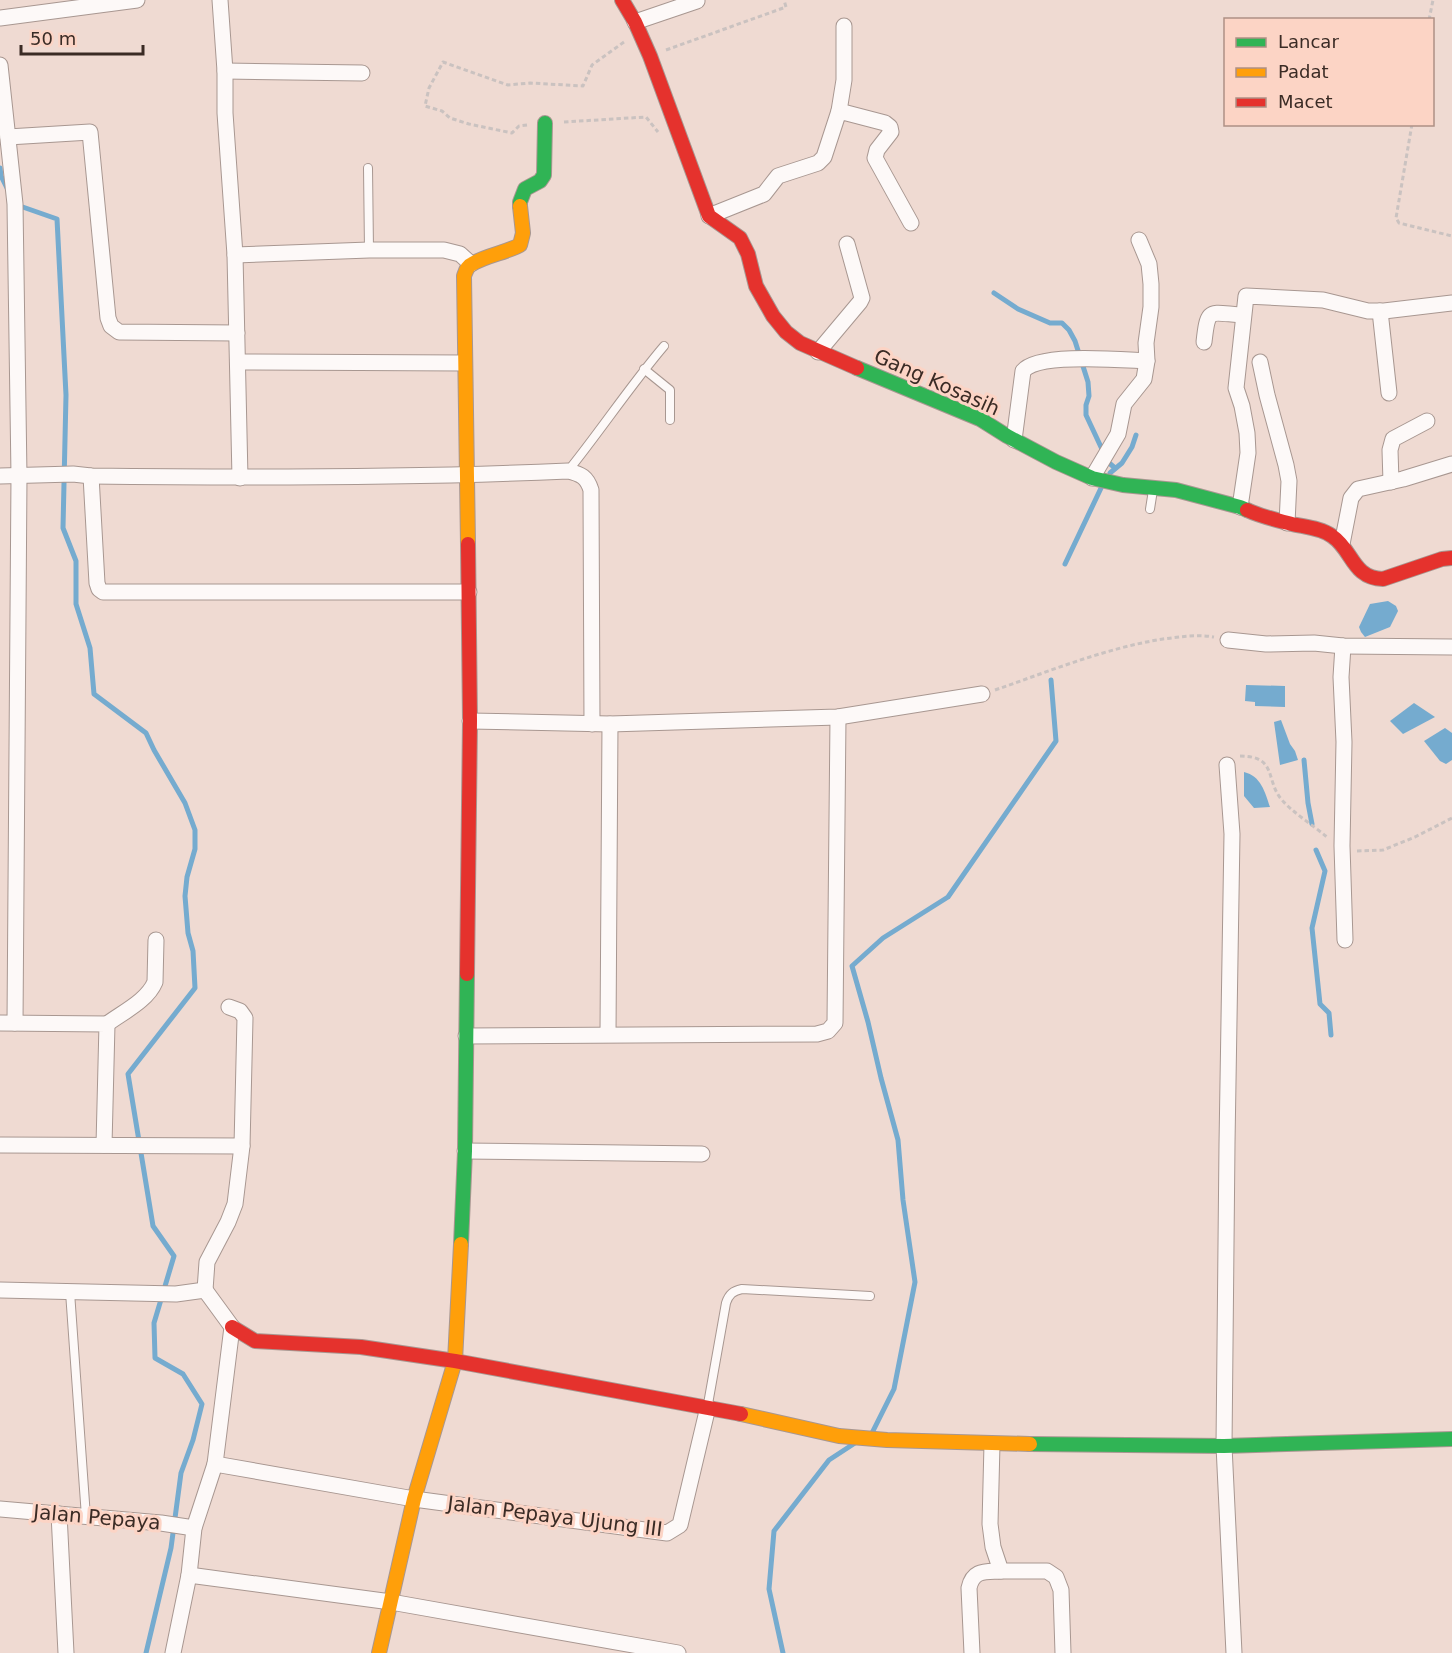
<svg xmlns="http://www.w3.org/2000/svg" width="1452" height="1653" font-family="'DejaVu Sans',sans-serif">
<rect width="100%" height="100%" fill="#efdad2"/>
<g fill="#75abcf">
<path d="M 1388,601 L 1396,606 L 1398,611 L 1390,627 L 1365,637 L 1361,632 L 1359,627 L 1370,604 Z"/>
<path d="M 1246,685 L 1285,686 L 1285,707 L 1255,706 L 1255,702 L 1245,701 Z"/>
<path d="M 1414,703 L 1435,717 L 1403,734 L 1390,721 Z"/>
<path d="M 1281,720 L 1290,744 L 1295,751 L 1298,760 L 1280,765 L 1274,722 Z"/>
<path d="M 1445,728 L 1452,733 L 1452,760 L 1446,764 L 1440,761 L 1424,741 Z"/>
<path d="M 1244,772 C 1261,776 1265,792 1270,807 L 1254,808 L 1244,796 Z"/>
</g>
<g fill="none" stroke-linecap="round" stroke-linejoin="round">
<g stroke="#75abcf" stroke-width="5">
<path d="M 0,168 L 1,176 L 8,190"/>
<path d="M 17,205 L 57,219 L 66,395 L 63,528 L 76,561 L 76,604 L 90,648 L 94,694 L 146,733 L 154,750 L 185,803 L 195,830 L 195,849 L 187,877 L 185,896 L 188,933 L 193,951 L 195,988 L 128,1074 L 153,1226 L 174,1256 L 154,1323 L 155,1358 L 183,1374 L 202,1404 L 193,1440 L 181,1473 L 171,1548 L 146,1653"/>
<path d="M 994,293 L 1018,309 L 1050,323 L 1062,323 L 1069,330 L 1075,341 L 1088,382 L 1089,396 L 1086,405 L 1086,415 L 1108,462 L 1115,468"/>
<path d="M 1110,473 L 1122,463 L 1132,447 L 1136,435"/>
<path d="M 1065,564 L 1102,486"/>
<path d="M 1304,760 L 1308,803 L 1312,824"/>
<path d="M 1316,850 L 1325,871 L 1312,928 L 1320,1004 L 1329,1013 L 1331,1035"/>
<path d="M 870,1434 L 872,1433 L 894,1389 L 915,1282 L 903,1200 L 898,1140 L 881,1078 L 868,1022 L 852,966 L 883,938 L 948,897 L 1056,741 L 1051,680"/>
<path d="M 783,1653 L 769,1589 L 774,1531 L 829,1460 L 855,1443"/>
</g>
<g stroke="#a89791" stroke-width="10">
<g id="lane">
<path d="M 368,168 L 369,250"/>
<path d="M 644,369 L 670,390 L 670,420"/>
<path d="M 568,471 C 601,430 630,386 664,346"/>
<path d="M 1150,509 L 1153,490"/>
<path d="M 70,1292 L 86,1517"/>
<path d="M 708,1404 L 726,1303 C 729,1294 733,1291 742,1289 L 870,1296"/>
</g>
</g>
<g stroke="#a89791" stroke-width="17">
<g id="street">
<path d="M 220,0 L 225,71 L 225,113 L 235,255 L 240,478"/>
<path d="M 0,18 L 137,0"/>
<path d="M 635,22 L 697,1"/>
<path d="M 0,65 L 15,204 L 19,476 L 15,1023"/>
<path d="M 225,71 L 362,73"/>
<path d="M 839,111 L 844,80 L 844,26"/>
<path d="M 8,137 L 90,132 L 108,318 L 111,326 L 119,332 L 237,333"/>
<path d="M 709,216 L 764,194 L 778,176 L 818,163 L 824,157 L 839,111 L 885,123 L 890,127 L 891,132 L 877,150 L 875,158 L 911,223"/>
<path d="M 235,255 L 369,250 L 444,250 L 460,254 L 471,264"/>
<path d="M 1380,311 L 1389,393"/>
<path d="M 1204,342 C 1208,306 1209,313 1243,315"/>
<path d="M 818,352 L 860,302 L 862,298 L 847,244"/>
<path d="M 238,362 L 464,363"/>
<path d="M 1260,362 L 1267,395 L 1286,465 L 1289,481 L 1287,523"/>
<path d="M 1014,440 L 1023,371 C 1038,352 1123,360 1147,361"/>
<path d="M 0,476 L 73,474 L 91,476 C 250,478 409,478 568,471 C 581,474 587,477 591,490 L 592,724"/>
<path d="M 91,476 L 97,583 L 99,589 L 103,592 L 469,592"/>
<path d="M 1092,478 L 1118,434 L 1124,404 L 1144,379 L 1147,361 L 1146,343 L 1151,307 L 1151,284 L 1149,264 L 1139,240"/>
<path d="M 1391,482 L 1390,450 L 1393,439 L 1427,421"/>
<path d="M 1240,507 L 1248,453 L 1247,433 L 1242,406 L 1236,388 L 1246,296 L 1323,300 L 1368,311 L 1384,311 L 1452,303"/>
<path d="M 1342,544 L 1351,498 L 1358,489 L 1403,479 L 1452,464"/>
<path d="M 1228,640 L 1266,644 L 1314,643 L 1343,646 L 1452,647"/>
<path d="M 1343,646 L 1341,677 L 1344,742 L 1342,846 L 1345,940"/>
<path d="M 470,721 L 610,724 L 838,717 L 982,694"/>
<path d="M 1227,765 L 1232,834 L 1227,1144 L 1224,1446 L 1234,1653"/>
<path d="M 229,1007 L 240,1011 L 245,1018 L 242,1146"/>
<path d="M 0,1023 L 107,1024 L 104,1145"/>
<path d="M 107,1024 C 123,1012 147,1001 155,982 L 156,940"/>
<path d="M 608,1034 L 610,724"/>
<path d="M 466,1036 L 817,1034 L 828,1031 L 835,1023 L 838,717"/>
<path d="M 0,1145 L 242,1146 L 235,1204 L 228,1222 L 207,1262 L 205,1290"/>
<path d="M 465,1151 L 702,1154"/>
<path d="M 0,1290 L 176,1294 L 205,1290 L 232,1327 L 215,1464 L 414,1499 L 667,1533 L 680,1525 L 708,1407"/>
<path d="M 992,1444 L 990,1524 L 993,1547 L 1001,1571 L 1047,1571 L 1056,1577 L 1061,1590 L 1063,1653"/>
<path d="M 0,1509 L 161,1523 L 194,1528"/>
<path d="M 59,1514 L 66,1653"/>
<path d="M 189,1575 L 391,1602 L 678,1653"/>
<path d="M 173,1653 L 189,1575 L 194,1528 L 215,1464"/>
<path d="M 972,1653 L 969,1588 C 973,1569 986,1572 1001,1571"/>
</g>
</g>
<g stroke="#a89791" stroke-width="16">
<g id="fast">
<path d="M 520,206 L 520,202 L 525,189 L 540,181 L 544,175 L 545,123"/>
<path d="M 857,368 L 980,419 L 1007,436 L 1056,462 L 1092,478 L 1123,485 L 1176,490 L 1240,507 L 1247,510"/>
<path d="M 461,1244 L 465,1151 L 467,974"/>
<path d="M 1030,1444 L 1224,1446 L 1452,1439"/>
</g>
</g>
<g stroke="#a89791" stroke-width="16">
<g id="slow">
<path d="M 468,544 L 464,276 C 466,271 467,266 472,264 C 487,255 505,253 520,245 L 523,233 L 520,206"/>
<path d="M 741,1414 L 839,1436 L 887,1440 L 1030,1444"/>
<path d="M 379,1653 L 414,1499 L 455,1361 L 461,1244"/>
</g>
</g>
<g stroke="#a89791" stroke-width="16">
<g id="jam">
<path d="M 622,0 L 635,22 L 650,56 L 709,216 L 740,238 L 748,254 L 756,286 L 773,316 L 786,332 L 800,343 L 857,368"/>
<path d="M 1247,510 C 1262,517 1277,520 1292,524 C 1305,527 1321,528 1332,536 C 1353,550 1352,578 1383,579 L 1442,559 L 1452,558"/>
<path d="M 467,974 L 470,721 L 468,544"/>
<path d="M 232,1327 L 255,1341 L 361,1347 L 455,1361 L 741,1414"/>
</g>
</g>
<g stroke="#cac2c0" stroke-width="3" stroke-dasharray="4.5 3" stroke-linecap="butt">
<path d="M 1429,20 L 1433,0"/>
<path d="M 666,50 L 786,7 L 784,0"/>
<path d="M 564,122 L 646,117 L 658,132"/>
<path d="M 1412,124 L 1396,218 L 1399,223 L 1452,236"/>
<path d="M 527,125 L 519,126 L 512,133 L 469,124 L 450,118 L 442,111 L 425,106 L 429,88 L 443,62 L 508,85 L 530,83 L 583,86 L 592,65 L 624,42"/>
<path d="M 995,690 C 1050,671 1106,648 1163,639 C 1180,637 1197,634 1214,637"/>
<path d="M 1240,756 C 1278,756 1265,781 1282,800 C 1292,812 1314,826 1327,837"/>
<path d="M 1357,851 L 1383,850 L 1415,837 L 1452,818"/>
</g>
<use href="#lane" stroke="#fdf9f8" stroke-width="8"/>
<use href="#street" stroke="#fdf9f8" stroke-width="15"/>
<use href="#fast" stroke="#30b455" stroke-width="14"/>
<use href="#slow" stroke="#ff9f0a" stroke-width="14"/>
<use href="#jam" stroke="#e5322d" stroke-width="14"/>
</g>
<g text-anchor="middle" stroke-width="6" stroke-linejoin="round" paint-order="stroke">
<g font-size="20" fill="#3a2b25" stroke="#fcd4c5">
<text transform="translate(937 382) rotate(24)" y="7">Gang Kosasih</text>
<text transform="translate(555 1516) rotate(7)" y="7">Jalan Pepaya Ujung III</text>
<text transform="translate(97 1517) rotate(5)" y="7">Jalan Pepaya</text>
</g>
</g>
<rect x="1224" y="18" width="210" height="108" fill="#fcd4c5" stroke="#ae9085" stroke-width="1.5"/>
<rect x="1236" y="38" width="30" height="9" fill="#30b455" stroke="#ae9085" stroke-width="1.5"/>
<text x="1278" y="48" font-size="18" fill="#3a2b25">Lancar</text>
<rect x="1236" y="68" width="30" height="9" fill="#ff9f0a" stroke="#ae9085" stroke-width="1.5"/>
<text x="1278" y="78" font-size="18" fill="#3a2b25">Padat</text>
<rect x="1236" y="98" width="30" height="9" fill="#e5322d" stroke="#ae9085" stroke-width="1.5"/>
<text x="1278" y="108" font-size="18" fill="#3a2b25">Macet</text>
<path d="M21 45v9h122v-9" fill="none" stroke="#3a2b25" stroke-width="3"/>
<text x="30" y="45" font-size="18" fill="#3a2b25" stroke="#fcd4c5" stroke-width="4.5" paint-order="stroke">50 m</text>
</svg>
